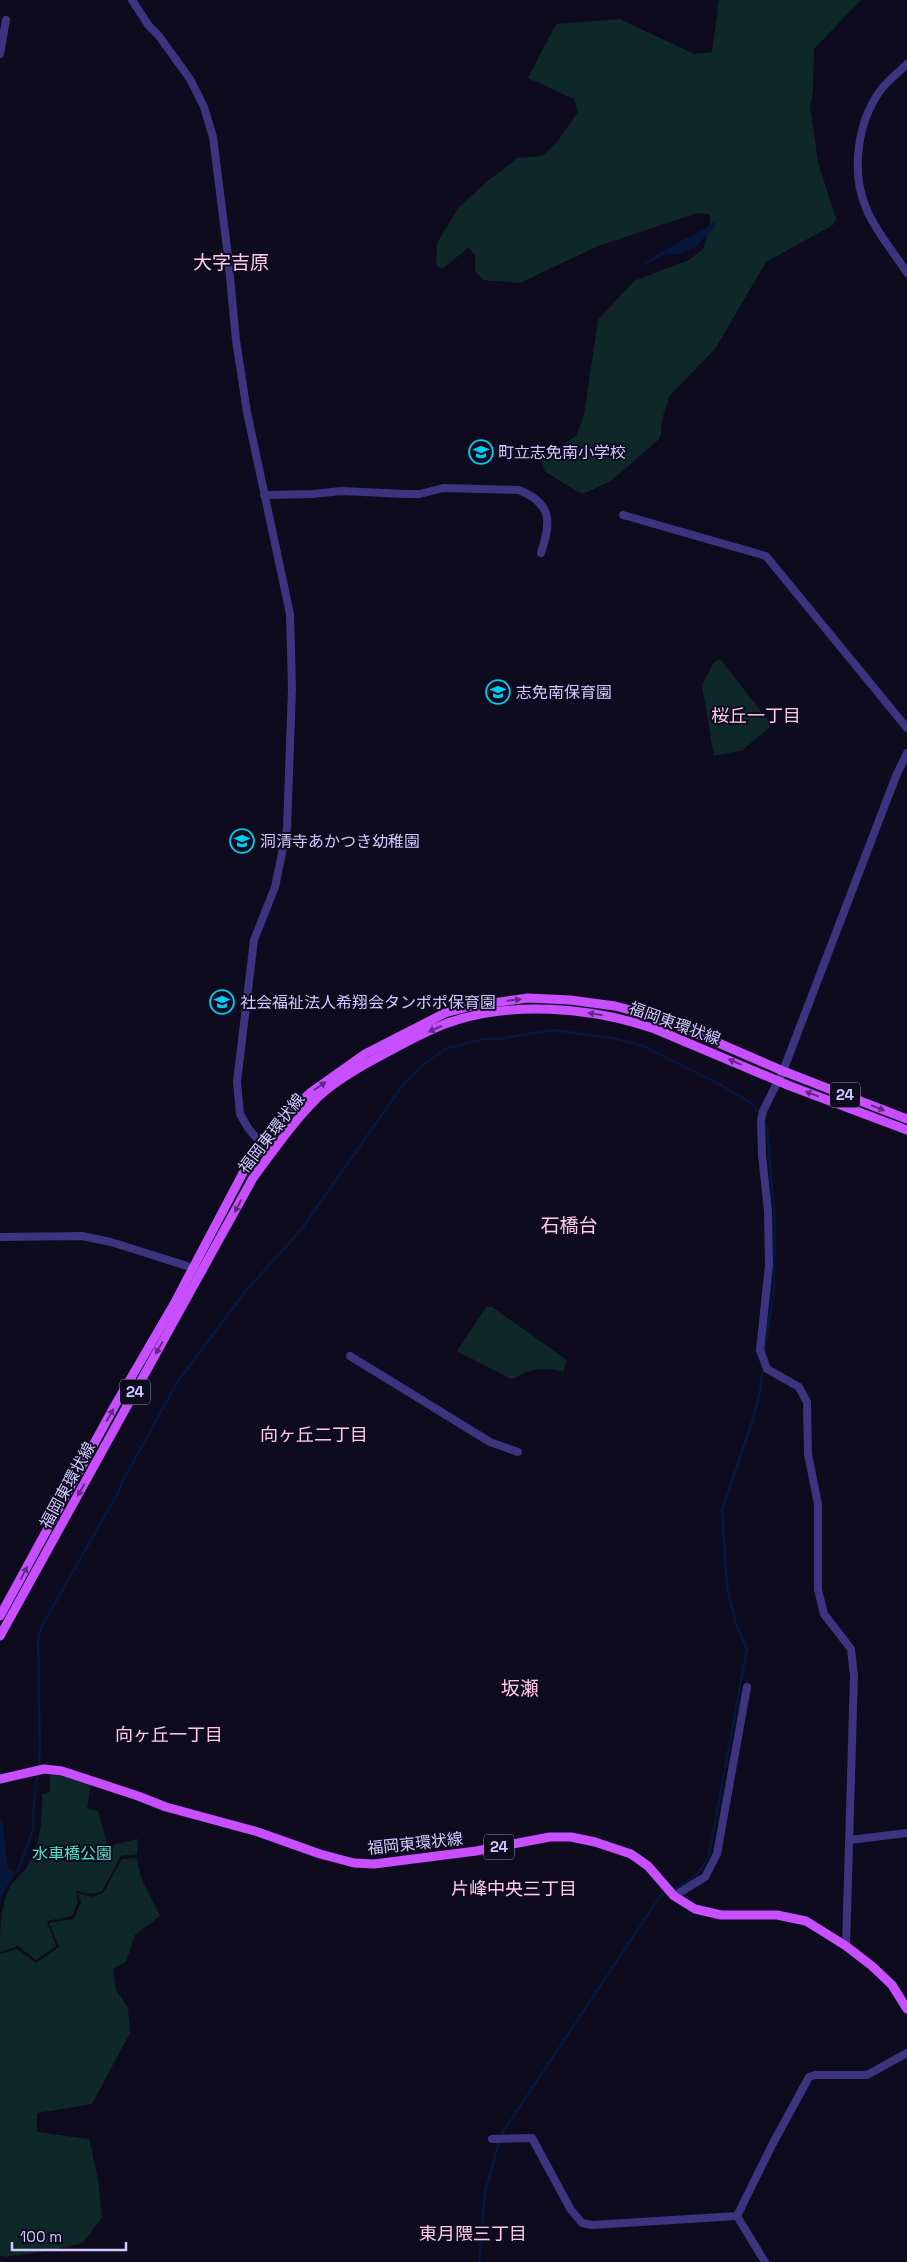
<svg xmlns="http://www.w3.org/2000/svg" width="907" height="2262" font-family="'Space Grotesk','Noto Sans JP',sans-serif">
<rect width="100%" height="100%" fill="#0f0b1e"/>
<g fill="#0e2728">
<path d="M 719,0 L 861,0 L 814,49 L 813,92 L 810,105 L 818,162 L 836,219 L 833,225 L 766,262 L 715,349 L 670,395 L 662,419 L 661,435 L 658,440 L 611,481 L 583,494 C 569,488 559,479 545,472 L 541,458 L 576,436 L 584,415 L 598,320 L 634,281 L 689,260 L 704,248 L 710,221 L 710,214 L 697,213 L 596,247 L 520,283 L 483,280 L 475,271 L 475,256 L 469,247 L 442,269 L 436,264 L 437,243 L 459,207 L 489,180 L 518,158 L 542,156 L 557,142 L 578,112 L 574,99 L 528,78 L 556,24 L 620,19 L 694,54 L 712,52 Z"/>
<path d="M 720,659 L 771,724 L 770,727 L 743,750 L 714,756 L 702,685 L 714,662 Z"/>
<path d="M 486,1307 L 492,1307 L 567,1360 L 563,1372 C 551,1368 539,1368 526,1372 C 521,1374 517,1378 511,1379 L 457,1351 Z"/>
<path d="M 50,1775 L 64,1776 L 91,1783 L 87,1809 L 98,1811 L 108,1846 L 138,1839 L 137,1854 L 121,1856 L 102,1891 L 92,1894 L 76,1891 L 78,1902 L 72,1916 L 47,1921 L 56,1946 L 36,1960 L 18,1946 L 0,1952 C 0,1931 0,1905 11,1885 C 14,1880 20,1876 24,1871 C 40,1851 43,1819 42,1794 L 50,1792 Z"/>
<path d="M 136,1858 L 143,1882 L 160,1916 L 135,1935 L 126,1962 L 113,1969 L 116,1990 L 128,2008 L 130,2033 L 92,2104 L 37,2113 L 37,2132 L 89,2139 L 98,2179 L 102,2217 L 83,2243 L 48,2251 L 4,2257 L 0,2255 L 0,1954 L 17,1949 L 36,1963 L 59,1947 L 49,1923 L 74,1919 L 81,1902 L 77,1893 L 92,1897 L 104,1892 L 122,1859 Z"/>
</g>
<g fill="#07163b">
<path d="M 716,221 L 714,228 L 694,248 L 681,254 L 664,255 L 640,267 C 663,248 691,238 716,221 Z"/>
<path d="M 0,1820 L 3,1823 L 8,1869 L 12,1870 L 14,1877 L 5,1889 L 0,1903 Z"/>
</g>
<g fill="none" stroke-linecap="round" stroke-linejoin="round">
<g stroke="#07163b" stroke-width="2.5">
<path d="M 764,1121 L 767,1127 L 775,1220 L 774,1287 L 764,1354"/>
<path d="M 12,1875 L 18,1871 L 33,1829 L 34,1801 L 40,1753 L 38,1637 L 42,1626 L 119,1491 L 121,1484 L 178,1381 L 244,1293 L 300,1231 L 405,1082 L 427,1062 L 445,1049 L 483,1039 L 498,1039 L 553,1030 L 612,1038 L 643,1046 L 721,1085 L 754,1105 L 760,1115"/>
<path d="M 479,2262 L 485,2192 L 501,2135 L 661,1895 C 686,1883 697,1881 709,1855 L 747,1649 L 736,1624 L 727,1587 L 722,1510 L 752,1422 L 760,1392 L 763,1367"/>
</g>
<g stroke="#3c347f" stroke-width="8">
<path d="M 132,0 L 149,26 L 159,36 L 190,79 L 204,107 L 213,137 L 228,256 L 236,340 L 247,412 L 290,614 L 292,689 L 287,829 L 275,887 L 254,940 L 237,1082 L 240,1114 L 248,1128 L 263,1146 L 273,1150"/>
<path d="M 0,54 L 6,20"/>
<path d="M 907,64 C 898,73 887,81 880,91 C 857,123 851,172 866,208 C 875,231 894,252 907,273"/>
<path d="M 264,495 L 313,494 L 341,491 L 405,494 L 420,494 L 443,488 L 519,490 C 553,504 551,522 541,553"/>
<path d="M 623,515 L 766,556 L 907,728"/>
<path d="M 0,1237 L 82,1236 L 111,1242 L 203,1271"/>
<path d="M 350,1356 L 490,1442 L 518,1452"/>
<path d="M 850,1840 L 907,1833"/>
<path d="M 674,1896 L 705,1877 L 717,1854 L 747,1687"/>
<path d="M 846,1946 L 854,1676 L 851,1649 L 824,1614 L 818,1590 L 818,1504 L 808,1454 L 807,1402 L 799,1387 L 767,1369 L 760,1350 L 769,1265 L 768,1211 L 762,1155 L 761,1120 L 763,1111 L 783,1071 L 896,776 L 907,753"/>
<path d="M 492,2139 L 532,2138 L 571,2210 L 582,2223 L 592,2225 L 737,2216"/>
<path d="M 737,2216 L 772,2145 L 809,2077 L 815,2075 L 867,2075 L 907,2053"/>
<path d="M 737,2216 L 765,2262"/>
</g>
<g stroke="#c84fff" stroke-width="9">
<path d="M 0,1616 L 114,1407 L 174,1304 L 244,1171 L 282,1119 L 310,1093 L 365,1054 L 445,1013 L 471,1006 L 528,998 L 570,1000 L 615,1006 L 661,1018 L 783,1071 L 907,1119"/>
<path d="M 0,1636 L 253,1178 C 273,1151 293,1122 317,1098 C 336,1080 361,1066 384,1054 C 404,1043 424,1032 445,1024 C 510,1000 591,1007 655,1029 L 790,1086 L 907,1130"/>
<path d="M 0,1779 L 44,1769 L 62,1771 L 138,1796 L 166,1807 L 258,1832 L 320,1854 L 354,1863 L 374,1864 L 476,1851 L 550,1837 L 571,1837 L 595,1842 L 631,1854 L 648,1866 L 674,1896 L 695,1909 L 721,1915 L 777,1915 L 806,1921 L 846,1946 L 872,1966 L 892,1985 L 907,2009"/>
</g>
</g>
<defs><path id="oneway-solid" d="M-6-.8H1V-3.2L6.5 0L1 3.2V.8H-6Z" transform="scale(1.25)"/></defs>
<g fill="#622a83">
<use href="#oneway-solid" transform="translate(514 1000) rotate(-7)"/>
<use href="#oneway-solid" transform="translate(595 1014) rotate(-171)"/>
<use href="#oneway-solid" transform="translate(435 1029) rotate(156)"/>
<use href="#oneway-solid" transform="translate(735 1062) rotate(-157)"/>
<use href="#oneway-solid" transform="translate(320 1086) rotate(-35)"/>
<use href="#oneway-solid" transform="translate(812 1094) rotate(-159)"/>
<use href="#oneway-solid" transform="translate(878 1108) rotate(22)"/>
<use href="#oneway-solid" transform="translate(238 1206) rotate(118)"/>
<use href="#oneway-solid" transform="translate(159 1348) rotate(120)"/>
<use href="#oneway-solid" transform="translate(110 1415) rotate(-61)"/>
<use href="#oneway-solid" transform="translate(81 1490) rotate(119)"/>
<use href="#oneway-solid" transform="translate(24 1573) rotate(-62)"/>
</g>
<defs>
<g id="school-ring" transform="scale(1.25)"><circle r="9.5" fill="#0f0b1e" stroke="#00cbf3" stroke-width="1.5"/><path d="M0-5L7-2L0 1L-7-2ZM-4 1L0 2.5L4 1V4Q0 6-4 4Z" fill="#00cbf3"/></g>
</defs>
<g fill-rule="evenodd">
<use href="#school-ring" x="481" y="452"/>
<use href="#school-ring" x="498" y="692"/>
<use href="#school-ring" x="242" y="841"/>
<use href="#school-ring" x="222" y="1002"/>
</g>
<g text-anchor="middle" stroke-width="4" stroke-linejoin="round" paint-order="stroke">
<g fill="#0f0b1e" stroke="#978fbc" stroke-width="1">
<rect x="830" y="1082.5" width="30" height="25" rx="4"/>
<rect x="120" y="1379.5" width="30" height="25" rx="4"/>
<rect x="484" y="1834.5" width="30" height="25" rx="4"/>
</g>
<g font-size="15" font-weight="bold" fill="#d1c8ff">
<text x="845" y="1100">24</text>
<text x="135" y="1397">24</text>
<text x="499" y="1852">24</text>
</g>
<g font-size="16" fill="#d1c8ff" stroke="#0f0b1e" text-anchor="start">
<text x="498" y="458">町立志免南小学校</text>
<text x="516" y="698">志免南保育園</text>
<text x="260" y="847">洞清寺あかつき幼稚園</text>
<text x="240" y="1008">社会福祉法人希翔会タンポポ保育園</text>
</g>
<g font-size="16" fill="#d1c8ff" stroke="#0f0b1e">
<text transform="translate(675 1023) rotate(20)" y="6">福岡東環状線</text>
<text transform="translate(271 1133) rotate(-52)" y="6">福岡東環状線</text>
<text transform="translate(67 1485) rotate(-61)" y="6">福岡東環状線</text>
<text transform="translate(415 1843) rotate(-6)" y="6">福岡東環状線</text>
</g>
<g font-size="16" fill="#50e2c7" stroke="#0f0b1e">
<text x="72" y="1859">水車橋公園</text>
</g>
<g font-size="18" fill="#ffcae8" stroke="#0f0b1e">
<text x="756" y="722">桜丘一丁目</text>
<text x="314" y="1441">向ヶ丘二丁目</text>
<text x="169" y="1741">向ヶ丘一丁目</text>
<text x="514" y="1895">片峰中央三丁目</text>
<text x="473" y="2240">東月隈三丁目</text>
</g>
<g font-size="19" fill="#ffcae8" stroke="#0f0b1e">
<text x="231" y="269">大字吉原</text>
<text x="569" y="1232">石橋台</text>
<text x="520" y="1695">坂瀬</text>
</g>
</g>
<path d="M12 2242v8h114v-8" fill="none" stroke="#d1c8ff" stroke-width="2.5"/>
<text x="20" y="2242" font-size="15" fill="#d1c8ff" stroke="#0f0b1e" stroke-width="4" paint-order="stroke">100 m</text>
</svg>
